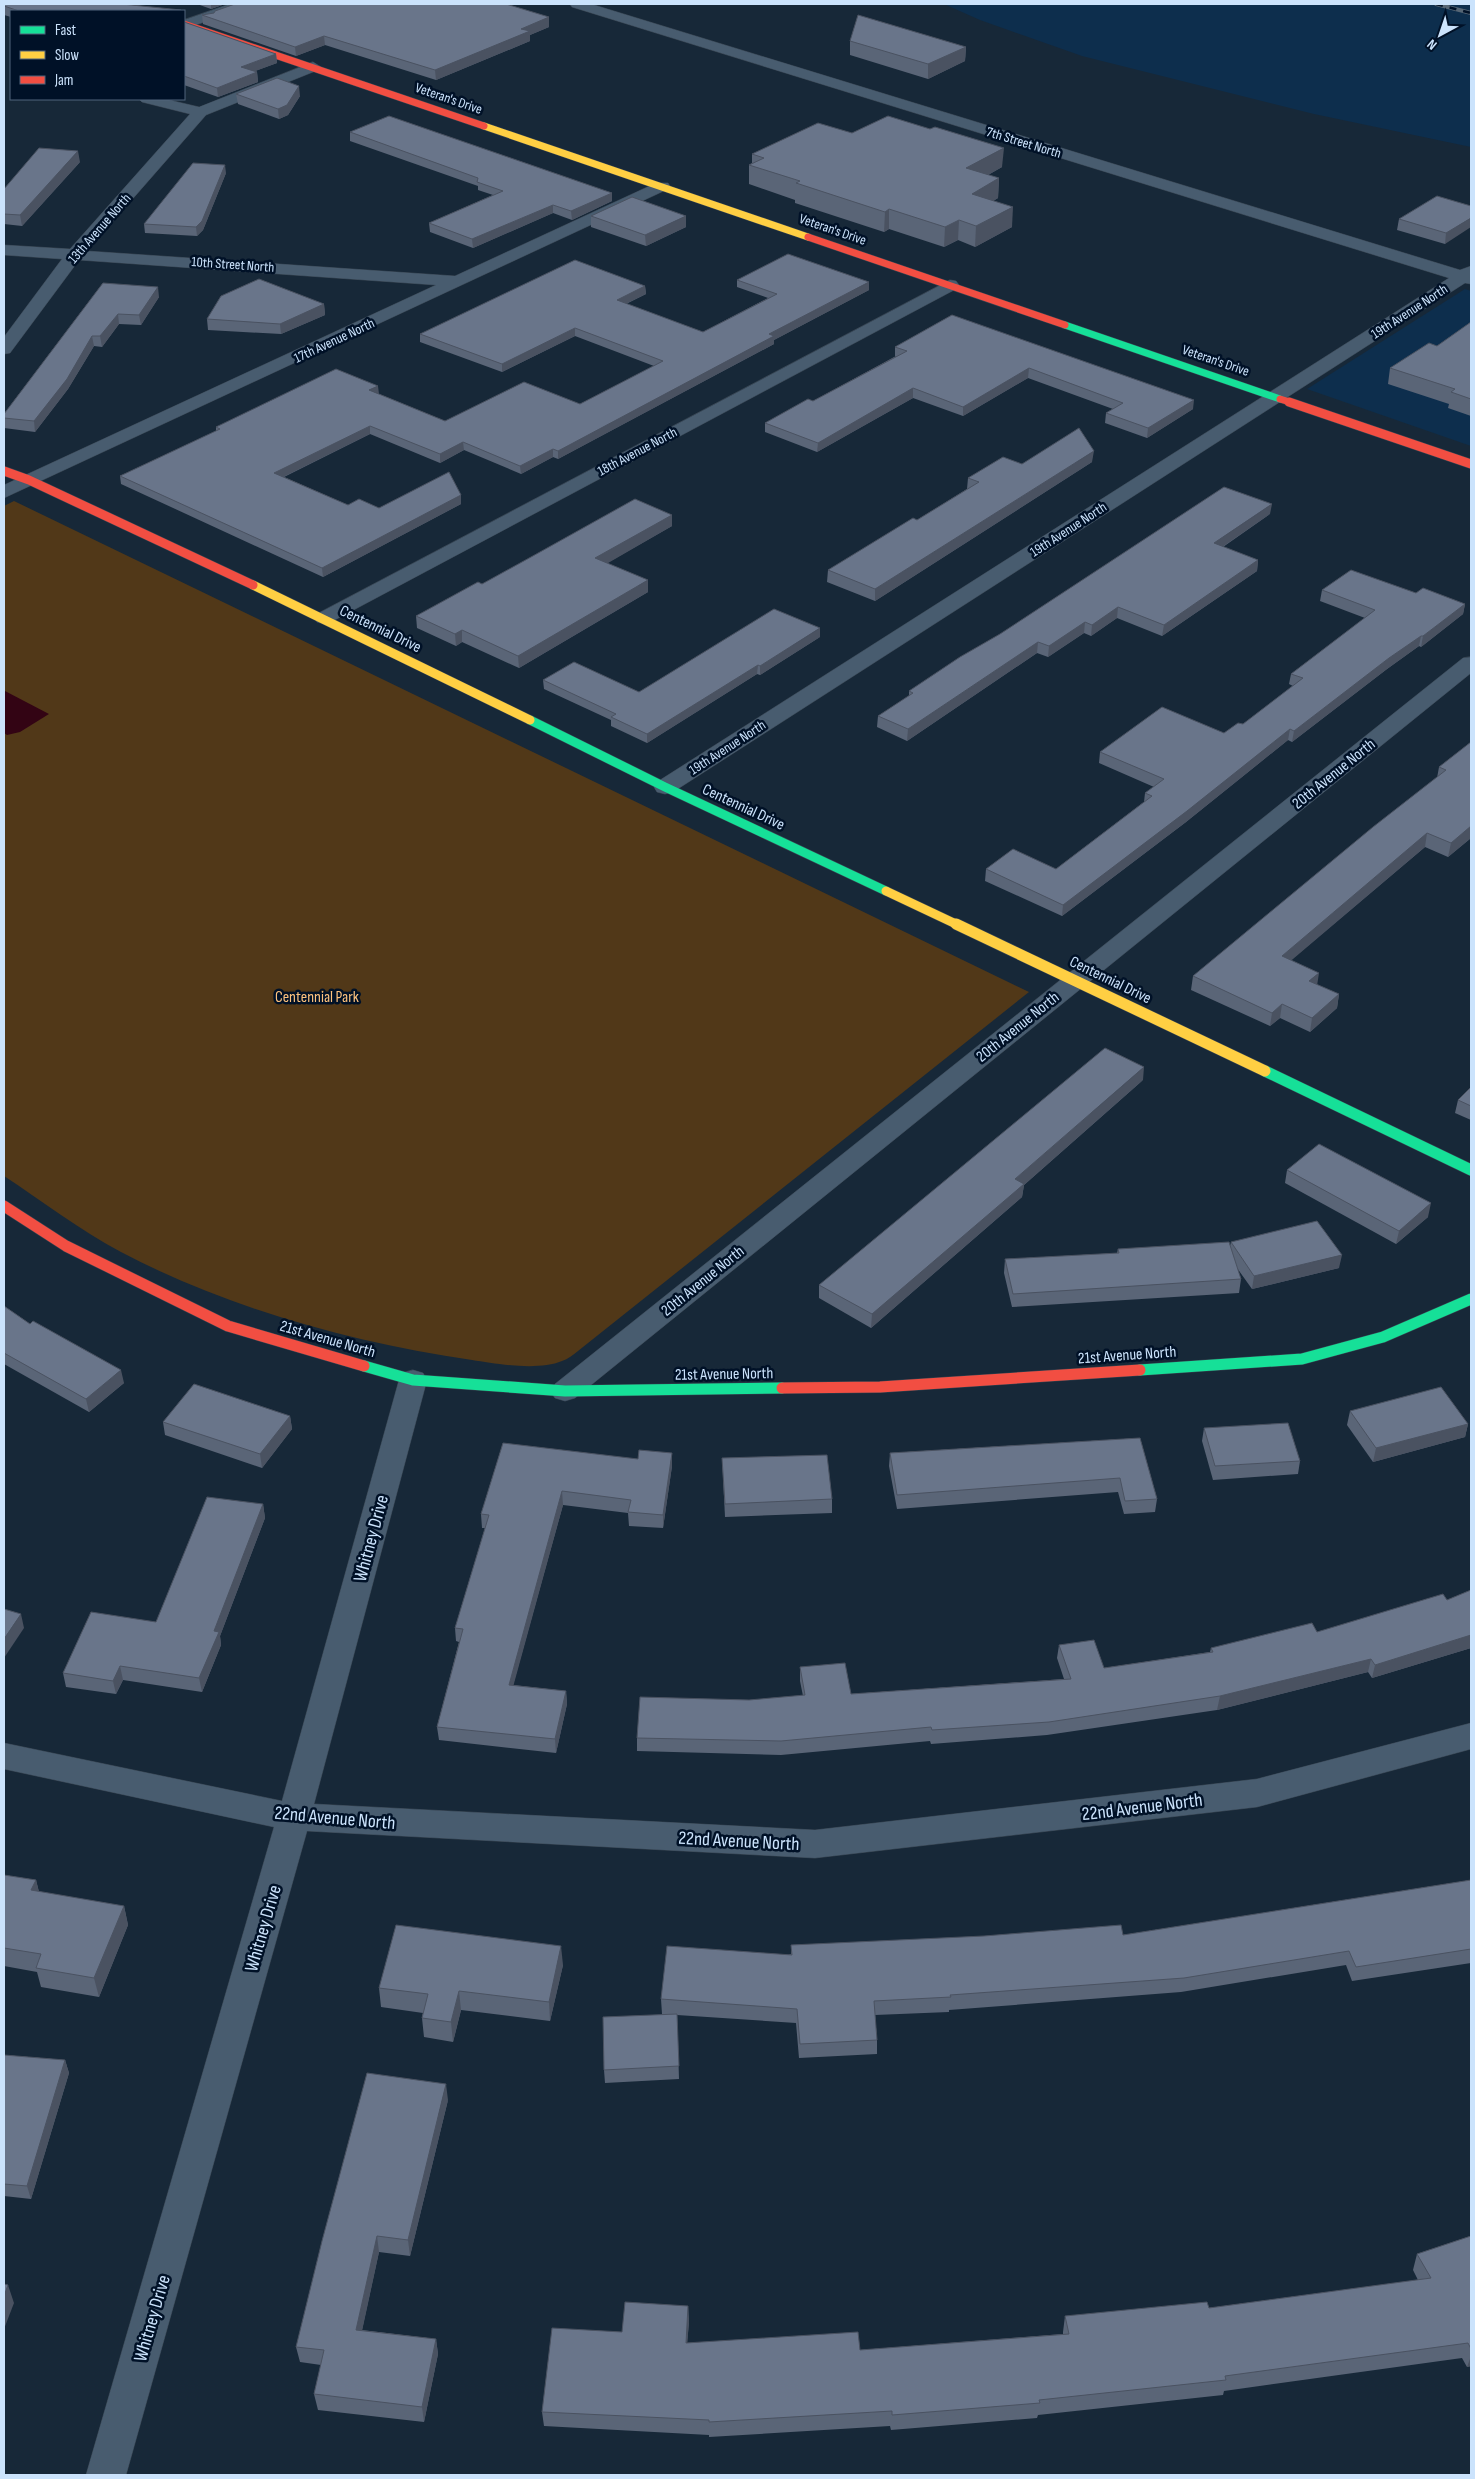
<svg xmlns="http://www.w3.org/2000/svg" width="1475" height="2479" font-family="'Sofia Sans Condensed',sans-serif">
<rect width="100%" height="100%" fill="#172838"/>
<g fill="#0d2e4d">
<path d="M 944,4 L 1471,4 L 1471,147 L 1314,114 L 1082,56 L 980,20 Z"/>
<path d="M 1465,289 L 1471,291 L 1471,446 L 1307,389 Z"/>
</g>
<path fill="#513818" d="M 14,501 L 1029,992 L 578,1351 C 573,1355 568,1359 562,1361 C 538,1371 497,1364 472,1360 C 354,1343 227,1308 121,1252 C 81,1231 42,1201 4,1176 L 4,506 Z"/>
<path fill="#330414" d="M 4,691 L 5,691 L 49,714 L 20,732 L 7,735 L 4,733 Z"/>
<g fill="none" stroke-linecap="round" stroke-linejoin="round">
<g stroke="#374451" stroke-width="1">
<g id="street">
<path d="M 230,4 L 250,4 L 248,7 L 184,29 L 184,20 Z"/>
<path d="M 570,4 L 591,4 L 1460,270 L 1471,266 L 1471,284 L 1465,283 L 673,792 L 665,794 L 657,792 L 654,787 L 657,782 L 1449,278 L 572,7 Z"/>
<path d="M 313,62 L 321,67 L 318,70 L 206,115 L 87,251 L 455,276 L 656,183 L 668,183 L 670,186 L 668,189 L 4,498 L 4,485 L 436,285 L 79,260 L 10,353 L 4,354 L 4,337 L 62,259 L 4,255 L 4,245 L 70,249 L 190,114 L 142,102 L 139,99 L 165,99 L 199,107 Z"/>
<path d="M 950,280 L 956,281 L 959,285 L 956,289 L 331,622 L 324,624 L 317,622 L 314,618 L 317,614 Z"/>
<path d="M 1471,657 L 1471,673 L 575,1398 L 565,1401 L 555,1398 L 550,1391 L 555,1384 L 1463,658 Z"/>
<path d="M 413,1370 L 423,1373 L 427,1380 L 314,1804 L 815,1830 L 1257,1779 L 1471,1723 L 1471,1749 L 1257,1807 L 815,1858 L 307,1831 L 126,2475 L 86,2475 L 274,1827 L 4,1769 L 4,1743 L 282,1801 L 399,1380 L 403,1373 Z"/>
</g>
</g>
<g stroke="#374451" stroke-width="8">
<path id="fast-far2" d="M 1065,325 L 1280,399"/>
</g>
<g stroke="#374451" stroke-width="10">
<path id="fast-far1" d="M 530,720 L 665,787 L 886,891"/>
</g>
<g stroke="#374451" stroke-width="12">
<g id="fast">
<path d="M 1265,1071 L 1471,1170"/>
<path d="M 364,1366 L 413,1380 L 565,1391 L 782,1388"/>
<path d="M 1140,1370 L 1302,1359 L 1383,1337 L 1471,1299"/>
</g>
</g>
<g stroke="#374451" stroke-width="8">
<path id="slow-far2" d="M 484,126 L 808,237"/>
</g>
<g stroke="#374451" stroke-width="10">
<g id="slow-far1">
<path d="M 253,585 L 530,720"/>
<path d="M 886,891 L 958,925"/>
</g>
</g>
<g stroke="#374451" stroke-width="12">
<path id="slow" d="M 956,924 L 1265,1071"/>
</g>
<g stroke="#374451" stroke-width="8">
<g id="jam-far2">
<path d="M 184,24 L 484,126"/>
<path d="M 808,237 L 1065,325"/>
<path d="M 1280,399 L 1293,403"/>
</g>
</g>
<g stroke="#374451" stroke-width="10">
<g id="jam-far1">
<path d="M 1289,402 L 1471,464"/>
<path d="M 4,471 L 29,480 L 253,585"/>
</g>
</g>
<g stroke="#374451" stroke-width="12">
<g id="jam">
<path d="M 4,1206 L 66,1246 L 228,1326 L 364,1366"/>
<path d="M 782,1388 L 880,1387 L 1140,1370"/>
</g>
</g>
<use href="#street" fill="#485c6f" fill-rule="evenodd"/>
<use href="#fast-far2" stroke="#16e098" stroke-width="7"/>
<use href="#fast-far1" stroke="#16e098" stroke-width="9"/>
<use href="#fast" stroke="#16e098" stroke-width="11"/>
<use href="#slow-far2" stroke="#ffcf43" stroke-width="7"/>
<use href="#slow-far1" stroke="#ffcf43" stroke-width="9"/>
<use href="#slow" stroke="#ffcf43" stroke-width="11"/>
<use href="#jam-far2" stroke="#f24e42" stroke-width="7"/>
<use href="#jam-far1" stroke="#f24e42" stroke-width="9"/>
<use href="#jam" stroke="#f24e42" stroke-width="11"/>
<g stroke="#566675" stroke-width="4">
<path id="rail" d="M 1436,4 L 1471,13"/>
</g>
<use href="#rail" stroke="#001127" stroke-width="2.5" stroke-dasharray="7" stroke-linecap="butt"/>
</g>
<g fill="#5a6577">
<path d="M 4,4 L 182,11 L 11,11 L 11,17 L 4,15 Z"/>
<path d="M 197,4 L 225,4 L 211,9 Z"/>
<path d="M 202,15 L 549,17 L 549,27 L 530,35 L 530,41 L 436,80 L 325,45 L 296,56 L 203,24 Z"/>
<path d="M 184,22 L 276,54 L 277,63 L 255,71 L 257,72 L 258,82 L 218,97 L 184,85 Z"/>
<path d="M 850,41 L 966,47 L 965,61 L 928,79 L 850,55 Z"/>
<path d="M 236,94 L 300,96 L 288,115 L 279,119 L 238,104 Z"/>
<path d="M 350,132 L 612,193 L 612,201 L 572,220 L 553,213 L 473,248 L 430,232 L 429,223 L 493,195 L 478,190 L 478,186 L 350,141 Z"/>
<path d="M 852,133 L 1002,167 L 988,175 L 999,178 L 998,198 L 993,201 L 1012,227 L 975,247 L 958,240 L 944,247 L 889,229 L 884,232 L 795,203 L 795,200 L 749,184 L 749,165 L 752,163 L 752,154 Z"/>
<path d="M 80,162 L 22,226 L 4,224 L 4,189 Z"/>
<path d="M 226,173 L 203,230 L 197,236 L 145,233 L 144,224 Z"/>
<path d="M 1471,206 L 1445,244 L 1397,230 L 1399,219 Z"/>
<path d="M 591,216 L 686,227 L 646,246 L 591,227 Z"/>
<path d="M 737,280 L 869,290 L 774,340 L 774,344 L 646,412 L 558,459 L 553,457 L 521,474 L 464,450 L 440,463 L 370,434 L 284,477 L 348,505 L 379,508 L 461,495 L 461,504 L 323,577 L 121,484 L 120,476 L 216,431 L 216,427 L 379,394 L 445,421 L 580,404 L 654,366 L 575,336 L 502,372 L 420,342 L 420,334 L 645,286 L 646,294 L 626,304 L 703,332 L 768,298 L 737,287 Z"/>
<path d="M 103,283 L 159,297 L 141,325 L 119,324 L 102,347 L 94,346 L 68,389 L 35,432 L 4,428 L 4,414 Z"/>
<path d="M 324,304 L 325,315 L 281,334 L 208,330 L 207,319 Z"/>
<path d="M 952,315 L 1193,409 L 1147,438 L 1105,423 L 1106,413 L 1113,409 L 1028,378 L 963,416 L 913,398 L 817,452 L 765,432 L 765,423 L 813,401 L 896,356 L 895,356 L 895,347 Z"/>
<path d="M 1471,322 L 1471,416 L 1448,408 L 1449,404 L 1388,384 L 1390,368 L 1437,346 Z"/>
<path d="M 1092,462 L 875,601 L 827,582 L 828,570 L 917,520 L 967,489 L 968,478 L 1022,464 Z"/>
<path d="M 1270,514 L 1223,547 L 1258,560 L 1257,571 L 1162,636 L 1117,618 L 1091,636 L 1084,633 L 1048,657 L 1037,653 L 907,741 L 877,727 L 878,716 L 909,696 L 909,691 Z"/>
<path d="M 672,515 L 672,526 L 607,563 L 648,592 L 519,668 L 462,642 L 456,646 L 417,628 L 416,616 L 482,584 Z"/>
<path d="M 1322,590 L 1416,593 L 1465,604 L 1463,614 L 1421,647 L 1419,646 L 1387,669 L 1292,742 L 1288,740 L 1186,822 L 1062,916 L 985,881 L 986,869 L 1056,869 L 1144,802 L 1145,793 L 1154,787 L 1099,763 L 1100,752 L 1224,733 L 1243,724 L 1293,686 L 1289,684 L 1291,674 L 1365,618 L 1320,601 Z"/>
<path d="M 820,637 L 760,675 L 757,674 L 647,743 L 611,726 L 611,720 L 544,689 L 543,680 L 639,692 Z"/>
<path d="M 1471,742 L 1471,838 L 1448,857 L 1425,847 L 1291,960 L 1317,985 L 1339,994 L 1337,1008 L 1310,1032 L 1280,1018 L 1270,1026 L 1191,990 L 1193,976 L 1437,778 L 1439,767 Z"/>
<path d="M 1143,1080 L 1024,1185 L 1022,1197 L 871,1328 L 819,1298 L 819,1285 Z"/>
<path d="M 1471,1087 L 1471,1120 L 1455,1113 L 1458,1100 Z"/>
<path d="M 1287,1170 L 1428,1217 L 1396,1244 L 1285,1183 Z"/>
<path d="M 1231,1242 L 1339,1268 L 1252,1289 L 1237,1268 L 1241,1279 L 1239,1293 L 1012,1307 L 1004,1273 L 1005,1259 L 1117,1253 L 1118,1249 L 1230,1246 Z"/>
<path d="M 4,1306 L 30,1324 L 124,1383 L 89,1412 L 4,1364 Z"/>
<path d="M 1350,1411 L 1468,1424 L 1465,1437 L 1373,1462 L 1347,1425 Z"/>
<path d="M 290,1416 L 292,1429 L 262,1468 L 165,1435 L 163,1422 Z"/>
<path d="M 1204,1428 L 1300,1461 L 1298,1474 L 1213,1480 L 1202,1441 Z"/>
<path d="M 1140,1438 L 1157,1499 L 1155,1512 L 1124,1514 L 1118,1492 L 897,1509 L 889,1466 L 890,1453 Z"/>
<path d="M 503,1443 L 672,1466 L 663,1528 L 629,1526 L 628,1513 L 563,1505 L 513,1685 L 566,1691 L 567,1704 L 556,1753 L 439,1740 L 437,1727 L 459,1642 L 456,1641 L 455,1628 L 485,1528 L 482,1528 L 481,1514 Z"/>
<path d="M 722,1458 L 832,1499 L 832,1513 L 725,1517 Z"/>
<path d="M 263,1504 L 265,1518 L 220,1636 L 221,1645 L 202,1692 L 123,1680 L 116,1694 L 66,1687 L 63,1673 L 156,1622 Z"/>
<path d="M 1471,1590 L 1471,1648 L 1372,1678 L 1368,1672 L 1217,1710 L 1047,1735 L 931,1744 L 930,1741 L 781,1755 L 637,1751 L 637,1738 L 803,1696 L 800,1681 L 800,1667 L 851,1694 L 1064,1679 L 1057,1658 L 1059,1645 L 1104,1668 L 1210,1652 L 1211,1648 L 1317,1632 L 1447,1600 Z"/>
<path d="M 4,1875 L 36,1880 L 39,1892 L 124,1906 L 128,1925 L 99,1997 L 41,1987 L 37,1972 L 4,1966 Z"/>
<path d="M 1471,1880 L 1471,1963 L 1352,1981 L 1346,1965 L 1181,1992 L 949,2010 L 949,2012 L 875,2015 L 877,2040 L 877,2054 L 799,2058 L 796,2023 L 677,2015 L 679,2079 L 605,2083 L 604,2070 L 667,2014 L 662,2014 L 661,1999 L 791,1954 L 791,1945 L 1123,1935 Z"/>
<path d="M 563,1965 L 550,2021 L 461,2010 L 453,2042 L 424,2037 L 422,2018 L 423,2013 L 381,2007 L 379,1988 Z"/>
<path d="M 4,2055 L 65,2060 L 69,2073 L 31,2199 L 4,2196 Z"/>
<path d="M 448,2100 L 410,2256 L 379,2252 L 362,2330 L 436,2339 L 438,2354 L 424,2422 L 318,2410 L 314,2394 L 321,2365 L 300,2362 L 296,2347 Z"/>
<path d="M 1471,2236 L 1471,2366 L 1467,2367 L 1462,2358 L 1224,2391 L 1223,2395 L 1038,2415 L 1037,2418 L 891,2430 L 890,2426 L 709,2437 L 709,2435 L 544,2426 L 542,2412 L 622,2332 L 688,2306 L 689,2322 L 687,2343 L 860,2350 L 1063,2334 L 1063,2332 L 1065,2316 L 1209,2308 L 1418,2280 L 1413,2270 L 1417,2254 Z"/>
</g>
<g fill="#4a5261">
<path d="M 211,4 L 225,4 L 211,9 Z"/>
<path d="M 549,17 L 549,27 L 530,35 L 530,41 L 436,80 L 435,70 L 521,29 Z"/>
<path d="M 324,36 L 325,45 L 296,56 L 295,47 Z"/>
<path d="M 966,47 L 965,61 L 928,79 L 928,64 Z"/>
<path d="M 276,54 L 277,63 L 242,76 L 241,67 Z"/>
<path d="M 257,72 L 258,82 L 218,97 L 217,88 Z"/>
<path d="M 299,86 L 300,96 L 288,115 L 279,119 L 278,109 Z"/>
<path d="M 1004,148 L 1002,167 L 965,188 L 966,168 Z"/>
<path d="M 78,151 L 80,162 L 22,226 L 20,215 Z"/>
<path d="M 225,165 L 226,173 L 203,230 L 197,236 L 196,227 Z"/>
<path d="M 999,178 L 998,198 L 971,214 L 972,194 Z"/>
<path d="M 612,193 L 612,201 L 572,220 L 571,211 Z"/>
<path d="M 553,205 L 553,213 L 473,248 L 472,239 Z"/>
<path d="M 1013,207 L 1012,227 L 975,247 L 976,226 Z"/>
<path d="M 889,209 L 889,229 L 884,232 L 885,212 Z"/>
<path d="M 686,216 L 686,227 L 646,246 L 645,235 Z"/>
<path d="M 1471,218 L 1471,227 L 1445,244 L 1446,233 Z"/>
<path d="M 959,220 L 958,240 L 944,247 L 945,227 Z"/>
<path d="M 869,282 L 869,290 L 774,340 L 774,344 L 558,459 L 558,451 L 769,334 Z"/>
<path d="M 645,286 L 646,294 L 617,308 L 617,300 Z"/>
<path d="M 158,287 L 159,297 L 141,325 L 139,315 Z"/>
<path d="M 324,304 L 325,315 L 281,334 L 280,324 Z"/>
<path d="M 118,314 L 119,324 L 102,347 L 100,336 Z"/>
<path d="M 575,328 L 575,336 L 502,372 L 502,364 Z"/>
<path d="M 92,336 L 94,346 L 68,389 L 35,432 L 34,421 Z"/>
<path d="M 1029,368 L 1028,378 L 963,416 L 963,407 Z"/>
<path d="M 378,386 L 379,394 L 369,390 Z"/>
<path d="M 913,388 L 913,398 L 817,452 L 818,443 Z"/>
<path d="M 1194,400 L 1193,409 L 1147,438 L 1148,428 Z"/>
<path d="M 370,426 L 370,434 L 275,481 L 274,473 Z"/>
<path d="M 463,442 L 464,450 L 440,463 L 440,454 Z"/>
<path d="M 553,449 L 553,457 L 521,474 L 520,466 Z"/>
<path d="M 1094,451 L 1092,462 L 875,601 L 875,589 Z"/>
<path d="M 461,495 L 461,504 L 323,577 L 322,568 Z"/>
<path d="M 1272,504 L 1270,514 L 1212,554 L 1214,543 Z"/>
<path d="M 672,515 L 672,526 L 596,570 L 595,558 Z"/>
<path d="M 1258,560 L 1257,571 L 1162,636 L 1164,625 Z"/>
<path d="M 648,580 L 648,592 L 519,668 L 518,656 Z"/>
<path d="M 1465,604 L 1463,614 L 1421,647 L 1423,636 Z"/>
<path d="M 1118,607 L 1117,618 L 1091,636 L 1092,625 Z"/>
<path d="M 1085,622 L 1084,633 L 1048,657 L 1049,646 Z"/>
<path d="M 820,628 L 820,637 L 760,675 L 760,666 Z"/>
<path d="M 462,630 L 462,642 L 456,646 L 455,634 Z"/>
<path d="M 1421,636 L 1419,646 L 1387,669 L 1292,742 L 1294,731 L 1389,658 Z"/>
<path d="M 1038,642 L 1037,653 L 907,741 L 908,729 Z"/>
<path d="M 758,665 L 757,674 L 647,743 L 647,734 Z"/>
<path d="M 1290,729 L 1288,740 L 1186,822 L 1062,916 L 1063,905 Z"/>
<path d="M 1471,826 L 1471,838 L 1448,857 L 1451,843 Z"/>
<path d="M 1427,833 L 1425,847 L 1280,970 L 1282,956 Z"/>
<path d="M 1319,973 L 1317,986 L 1309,981 Z"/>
<path d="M 1339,994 L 1337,1008 L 1310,1032 L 1312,1018 Z"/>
<path d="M 1282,1004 L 1280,1018 L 1270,1026 L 1272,1013 Z"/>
<path d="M 1144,1067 L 1143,1080 L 1024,1185 L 1022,1197 L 871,1328 L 872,1314 L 1015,1179 Z"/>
<path d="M 1431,1203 L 1428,1217 L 1396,1244 L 1399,1231 Z"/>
<path d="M 1342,1255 L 1339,1268 L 1252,1289 L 1254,1276 Z"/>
<path d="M 121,1370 L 124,1383 L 89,1412 L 86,1399 Z"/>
<path d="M 290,1416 L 292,1429 L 262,1468 L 260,1454 Z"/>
<path d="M 1468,1424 L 1465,1437 L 1373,1462 L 1376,1448 Z"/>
<path d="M 672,1453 L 672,1466 L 663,1528 L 663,1515 Z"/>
<path d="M 562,1491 L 563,1505 L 510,1698 L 509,1685 Z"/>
<path d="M 263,1504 L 265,1518 L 220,1636 L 221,1645 L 202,1692 L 199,1678 L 214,1631 Z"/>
<path d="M 21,1614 L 24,1628 L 4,1658 L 4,1639 Z"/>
<path d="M 1471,1635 L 1471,1648 L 1372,1678 L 1375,1665 Z"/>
<path d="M 1371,1659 L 1368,1672 L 1217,1710 L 1220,1696 Z"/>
<path d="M 120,1666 L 123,1680 L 116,1694 L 113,1681 Z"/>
<path d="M 566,1691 L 567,1704 L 556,1753 L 555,1739 Z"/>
<path d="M 36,1880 L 41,1900 L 31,1890 Z"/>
<path d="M 124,1906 L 128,1925 L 99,1997 L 94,1978 Z"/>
<path d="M 561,1946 L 563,1965 L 550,2021 L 549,2002 Z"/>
<path d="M 459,1991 L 461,2010 L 453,2042 L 451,2022 Z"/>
<path d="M 65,2060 L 69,2073 L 31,2199 L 27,2186 Z"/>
<path d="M 446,2084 L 448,2100 L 410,2256 L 408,2240 Z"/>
<path d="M 377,2236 L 379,2252 L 359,2345 L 356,2330 Z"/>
<path d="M 8,2285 L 14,2303 L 4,2329 L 4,2296 Z"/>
<path d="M 688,2306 L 689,2322 L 686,2358 L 686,2343 Z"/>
<path d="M 436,2339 L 438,2354 L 424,2422 L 422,2407 Z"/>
<path d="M 1471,2356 L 1471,2366 L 1467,2367 Z"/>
</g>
<g fill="#69758a" stroke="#4a5261">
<path d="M 4,4 L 122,4 L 181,10 L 182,11 L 19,11 L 4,6 Z"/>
<path d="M 235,4 L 506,4 L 549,17 L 521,29 L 530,31 L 435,70 L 324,36 L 295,47 L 202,15 L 214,13 L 215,11 Z"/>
<path d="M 858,15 L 966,47 L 928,64 L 850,41 Z"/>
<path d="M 184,22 L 276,54 L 241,67 L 257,72 L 217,88 L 184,76 Z"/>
<path d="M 277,78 L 299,86 L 287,105 L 278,109 L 236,94 Z"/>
<path d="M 389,116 L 612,193 L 571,211 L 553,205 L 472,239 L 429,223 L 503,191 L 477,182 L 478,178 L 350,132 Z"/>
<path d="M 888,116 L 930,129 L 935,127 L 1004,148 L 966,168 L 999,178 L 972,194 L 1013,207 L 976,226 L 959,220 L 945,227 L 889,209 L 885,212 L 796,183 L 800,181 L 749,165 L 764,158 L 752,154 L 818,123 L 852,133 Z"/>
<path d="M 39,148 L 78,151 L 20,215 L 4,214 L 4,189 Z"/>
<path d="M 193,163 L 225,165 L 202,221 L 196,227 L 144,224 Z"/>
<path d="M 1437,196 L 1471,206 L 1471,218 L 1446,233 L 1399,219 Z"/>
<path d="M 632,197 L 686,216 L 645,235 L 591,216 Z"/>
<path d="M 788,254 L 869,282 L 769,334 L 774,336 L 558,451 L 553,449 L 520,466 L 463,442 L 440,454 L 370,426 L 274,473 L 348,505 L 359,499 L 379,508 L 449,472 L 461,495 L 322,568 L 120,476 L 220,429 L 216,427 L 336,369 L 378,386 L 369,390 L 445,421 L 524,382 L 580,404 L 663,361 L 575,328 L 502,364 L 420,334 L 575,260 L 645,286 L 617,300 L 703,332 L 777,294 L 737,280 Z"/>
<path d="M 259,279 L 324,304 L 280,324 L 207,319 L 221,296 Z"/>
<path d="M 103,283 L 158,287 L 139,315 L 118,314 L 100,336 L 92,336 L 67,379 L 34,421 L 4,418 L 4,414 Z"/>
<path d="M 952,315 L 1194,400 L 1148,428 L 1106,413 L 1123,403 L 1029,368 L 963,407 L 913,388 L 818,443 L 765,423 L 808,399 L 813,401 L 907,351 L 895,347 Z"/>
<path d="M 1471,322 L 1471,399 L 1451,392 L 1455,389 L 1390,368 L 1429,343 L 1437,346 Z"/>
<path d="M 1079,428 L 1094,451 L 875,589 L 828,570 L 913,518 L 917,520 L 979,482 L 968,478 L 1003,457 L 1022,464 Z"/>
<path d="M 1224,487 L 1272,504 L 1214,543 L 1258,560 L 1164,625 L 1118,607 L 1092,625 L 1085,622 L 1049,646 L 1038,642 L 908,729 L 878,716 L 913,693 L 909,691 L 960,657 L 1000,634 Z"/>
<path d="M 635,499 L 672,515 L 595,558 L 648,580 L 518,656 L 462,630 L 455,634 L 416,616 L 478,582 L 482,584 L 531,557 Z"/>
<path d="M 1351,570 L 1416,593 L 1423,588 L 1465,604 L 1423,636 L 1421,636 L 1389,658 L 1294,731 L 1290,729 L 1187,811 L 1063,905 L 986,869 L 1013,849 L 1056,869 L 1152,796 L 1145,793 L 1164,779 L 1100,752 L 1162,707 L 1224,733 L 1238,723 L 1243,724 L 1303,678 L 1291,674 L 1375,610 L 1322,590 Z"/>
<path d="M 774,609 L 820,628 L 760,666 L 758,665 L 647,734 L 611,717 L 616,714 L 543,680 L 574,662 L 639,692 Z"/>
<path d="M 1471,742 L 1471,826 L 1451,843 L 1427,833 L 1282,956 L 1319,973 L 1309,981 L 1339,994 L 1312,1018 L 1282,1004 L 1272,1013 L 1193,976 L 1373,827 L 1446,770 L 1439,767 Z"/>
<path d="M 1105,1048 L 1144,1067 L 1015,1179 L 1024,1184 L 872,1314 L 819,1285 Z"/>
<path d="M 1471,1087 L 1471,1106 L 1458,1100 Z"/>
<path d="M 1319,1144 L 1431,1203 L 1399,1231 L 1287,1170 Z"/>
<path d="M 1317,1221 L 1342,1255 L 1254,1276 L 1231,1242 Z"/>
<path d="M 1229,1242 L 1241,1279 L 1013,1294 L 1005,1259 L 1119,1253 L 1118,1249 Z"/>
<path d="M 4,1306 L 30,1324 L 33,1321 L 121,1370 L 86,1399 L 4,1353 Z"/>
<path d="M 194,1384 L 290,1416 L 260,1454 L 163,1422 Z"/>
<path d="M 1441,1387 L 1468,1424 L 1376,1448 L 1350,1411 Z"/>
<path d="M 1288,1423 L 1300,1461 L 1215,1466 L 1204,1428 Z"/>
<path d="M 1140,1438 L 1157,1499 L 1125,1501 L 1120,1478 L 897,1495 L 890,1453 Z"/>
<path d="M 503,1443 L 638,1459 L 639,1450 L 672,1453 L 663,1515 L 628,1512 L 631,1500 L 562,1491 L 509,1685 L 566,1691 L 555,1739 L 437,1727 L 463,1629 L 455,1628 L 489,1515 L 481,1514 Z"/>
<path d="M 827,1455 L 832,1499 L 725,1504 L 722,1458 Z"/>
<path d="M 207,1497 L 263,1504 L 214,1631 L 219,1632 L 199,1678 L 120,1666 L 113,1681 L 63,1673 L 91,1612 L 156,1622 Z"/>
<path d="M 1471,1590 L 1471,1635 L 1375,1665 L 1371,1659 L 1220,1696 L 1049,1722 L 932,1730 L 931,1727 L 781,1741 L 637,1738 L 640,1697 L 749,1700 L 805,1695 L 800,1667 L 845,1663 L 851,1694 L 1071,1679 L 1059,1645 L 1094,1640 L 1104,1668 L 1213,1652 L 1211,1648 L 1312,1623 L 1317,1632 L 1443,1594 L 1447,1600 Z"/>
<path d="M 4,1609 L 21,1614 L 4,1639 Z"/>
<path d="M 4,1875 L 36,1880 L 31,1890 L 124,1906 L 94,1978 L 36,1968 L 41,1954 L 4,1948 Z"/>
<path d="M 1471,1880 L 1471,1949 L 1356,1967 L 1349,1951 L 1184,1978 L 950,1995 L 951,1997 L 874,2001 L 877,2040 L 800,2044 L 797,2009 L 661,1999 L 667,1946 L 792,1955 L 791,1945 L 984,1936 L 1121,1925 L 1123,1935 Z"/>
<path d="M 396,1925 L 561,1946 L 549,2002 L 459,1991 L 451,2022 L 422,2018 L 428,1994 L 379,1988 Z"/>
<path d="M 677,2014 L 679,2066 L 604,2070 L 603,2017 Z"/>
<path d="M 4,2055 L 65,2060 L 27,2186 L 4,2184 Z"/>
<path d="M 367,2073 L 446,2084 L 408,2240 L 377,2236 L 356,2330 L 436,2339 L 422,2407 L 314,2394 L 324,2350 L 296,2347 L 322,2241 Z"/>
<path d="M 1471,2236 L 1471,2349 L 1468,2343 L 1225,2376 L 1226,2380 L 1039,2400 L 1040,2403 L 892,2415 L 892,2411 L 709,2422 L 709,2420 L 542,2412 L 552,2328 L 622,2332 L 625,2302 L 688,2306 L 686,2343 L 858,2332 L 860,2350 L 1069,2334 L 1065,2316 L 1207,2302 L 1209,2308 L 1431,2278 L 1417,2254 Z"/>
<path d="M 4,2284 L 8,2285 L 4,2296 Z"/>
</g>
<g text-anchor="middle" stroke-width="5" stroke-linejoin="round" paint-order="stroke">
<g font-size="14" fill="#cbe3fc" stroke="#001127">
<text transform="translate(449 98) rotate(19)" y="5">Veteran's Drive</text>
<text transform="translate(1024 142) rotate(17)" y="5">7th Street North</text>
<text transform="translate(99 228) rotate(-49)" y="5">13th Avenue North</text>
<text transform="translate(833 229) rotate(19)" y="5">Veteran's Drive</text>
<text transform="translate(233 264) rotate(4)" y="5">10th Street North</text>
<text transform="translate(1409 311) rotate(-33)" y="5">19th Avenue North</text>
<text transform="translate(334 340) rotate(-25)" y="5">17th Avenue North</text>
<text transform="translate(1216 360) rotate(19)" y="5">Veteran's Drive</text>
<text transform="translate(637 451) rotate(-28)" y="5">18th Avenue North</text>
<text transform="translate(1068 529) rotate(-33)" y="5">19th Avenue North</text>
<text transform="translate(727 747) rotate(-33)" y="5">19th Avenue North</text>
</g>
<g font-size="16" fill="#cbe3fc" stroke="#001127">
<text transform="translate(381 628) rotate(26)" y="6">Centennial Drive</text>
<text transform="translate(1333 773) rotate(-39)" y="6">20th Avenue North</text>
<text transform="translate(744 806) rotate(25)" y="6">Centennial Drive</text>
<text transform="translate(1111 979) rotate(26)" y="6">Centennial Drive</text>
<text transform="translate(1017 1026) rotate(-39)" y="6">20th Avenue North</text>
<text transform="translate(702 1280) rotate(-39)" y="6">20th Avenue North</text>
<text transform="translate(328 1338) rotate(16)" y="6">21st Avenue North</text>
<text transform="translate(1127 1354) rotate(-4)" y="6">21st Avenue North</text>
<text transform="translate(724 1373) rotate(-1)" y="6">21st Avenue North</text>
</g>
<g font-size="16" fill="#fec37e" stroke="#001127">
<text x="317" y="1002">Centennial Park</text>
</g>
<g font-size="19" fill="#cbe3fc" stroke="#001127">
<text transform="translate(370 1538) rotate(-75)" y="7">Whitney Drive</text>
<text transform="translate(1142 1806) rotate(-7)" y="7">22nd Avenue North</text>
<text transform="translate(335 1817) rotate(5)" y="7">22nd Avenue North</text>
<text transform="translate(739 1840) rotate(3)" y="7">22nd Avenue North</text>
<text transform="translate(262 1928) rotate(-74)" y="7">Whitney Drive</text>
<text transform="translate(151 2318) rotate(-74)" y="7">Whitney Drive</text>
</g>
</g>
<rect width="1475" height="2479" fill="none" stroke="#cbe3fc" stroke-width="10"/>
<rect x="10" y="10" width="175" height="90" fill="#001127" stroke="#51657c"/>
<rect x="20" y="26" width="25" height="8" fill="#16e098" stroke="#51657c"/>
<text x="55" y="35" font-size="15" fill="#cbe3fc">Fast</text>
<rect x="20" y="51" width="25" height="8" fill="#ffcf43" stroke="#51657c"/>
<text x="55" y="60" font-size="15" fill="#cbe3fc">Slow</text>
<rect x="20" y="76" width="25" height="8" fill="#f24e42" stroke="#51657c"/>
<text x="55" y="85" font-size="15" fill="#cbe3fc">Jam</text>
<g transform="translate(1440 35) rotate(220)" stroke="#001127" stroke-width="4" paint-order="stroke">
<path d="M0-4L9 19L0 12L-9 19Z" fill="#cbe3fc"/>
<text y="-8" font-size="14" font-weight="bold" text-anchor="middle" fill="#cbe3fc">N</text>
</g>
</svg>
